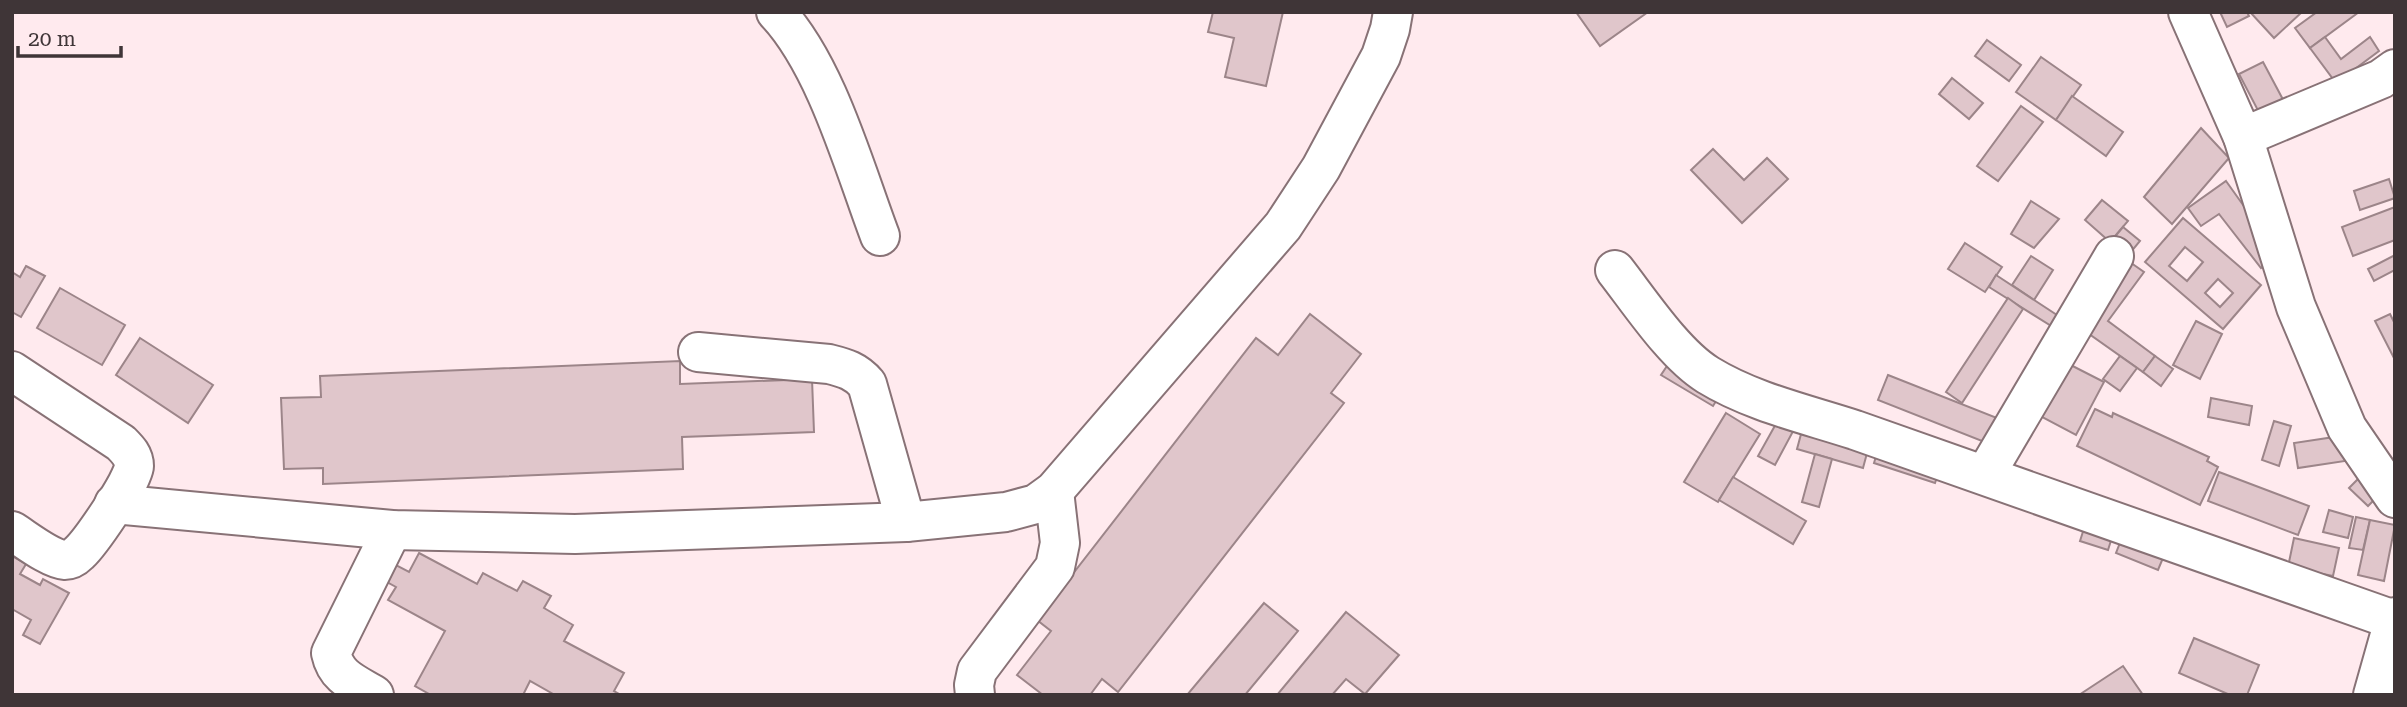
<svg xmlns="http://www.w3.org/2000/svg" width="2407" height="707" font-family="'Roboto Serif',serif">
<rect width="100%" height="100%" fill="#ffeaee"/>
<g fill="#e0c6cb" stroke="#9c8589" stroke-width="2" fill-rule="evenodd">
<path d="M 1213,12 L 1283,12 L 1266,86 L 1225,77 L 1234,38 L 1208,32 Z"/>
<path d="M 1576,12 L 1648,12 L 1600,46 Z"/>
<path d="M 2220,12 L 2247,12 L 2249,16 L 2227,27 Z"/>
<path d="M 2250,12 L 2302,12 L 2274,38 Z"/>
<path d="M 2317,12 L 2359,12 L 2310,48 L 2295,28 Z"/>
<path d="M 2325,37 L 2341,59 L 2370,37 L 2379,51 L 2336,83 L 2310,48 Z"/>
<path d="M 1987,40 L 2021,65 L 2009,81 L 1975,56 Z"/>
<path d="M 2041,57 L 2081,85 L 2056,120 L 2016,92 Z"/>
<path d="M 2263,62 L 2288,109 L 2264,122 L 2239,74 Z"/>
<path d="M 1952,78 L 1983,103 L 1969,119 L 1939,94 Z"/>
<path d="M 2072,96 L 2123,132 L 2106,156 L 2056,120 Z"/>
<path d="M 2021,106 L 2043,122 L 1998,181 L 1977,166 Z"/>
<path d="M 2201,128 L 2229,158 L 2172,224 L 2144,197 Z"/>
<path d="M 1713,149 L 1744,180 L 1767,158 L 1788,179 L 1742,223 L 1691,170 Z"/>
<path d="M 2389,179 L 2395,198 L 2360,210 L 2354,191 Z"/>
<path d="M 2226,181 L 2278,254 L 2261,268 L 2219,214 L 2201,226 L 2188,208 Z"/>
<path d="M 2102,200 L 2128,221 L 2110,242 L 2085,220 Z"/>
<path d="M 2031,201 L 2059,219 L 2034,248 L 2011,234 Z"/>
<path d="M 2395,207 L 2395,240 L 2353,256 L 2342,227 Z"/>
<path d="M 2183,218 L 2261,285 L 2223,329 L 2145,262 ZM 2185,247 L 2203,262 L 2187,281 L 2169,266 ZM 2218,279 L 2233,293 L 2220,307 L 2205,293 Z"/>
<path d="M 2123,227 L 2140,241 L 2130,253 L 2113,239 Z"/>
<path d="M 1965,243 L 2002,267 L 1985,292 L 1948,269 Z"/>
<path d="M 2395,255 L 2395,270 L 2374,281 L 2368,269 Z"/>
<path d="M 2031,256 L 2053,270 L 2034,300 L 2012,285 Z"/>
<path d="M 2124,258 L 2144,272 L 2108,321 L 2155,356 L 2143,372 L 2075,324 Z"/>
<path d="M 26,266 L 45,276 L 21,317 L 12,312 L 12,272 L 20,277 Z"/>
<path d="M 1996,275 L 2063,319 L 2056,329 L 1989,287 Z"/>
<path d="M 60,288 L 125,325 L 102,365 L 37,328 Z"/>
<path d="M 2008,298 L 2023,309 L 1962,403 L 1946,392 Z"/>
<path d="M 1310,314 L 1361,354 L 1331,393 L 1344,403 L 1118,692 L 1102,679 L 1090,695 L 1043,695 L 1017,675 L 1051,631 L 1037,620 L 1256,338 L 1278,355 Z"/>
<path d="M 2390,314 L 2395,324 L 2395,360 L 2375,321 Z"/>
<path d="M 2196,321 L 2222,334 L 2200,379 L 2173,365 Z"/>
<path d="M 140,338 L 213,385 L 188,423 L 116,375 Z"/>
<path d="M 2120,356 L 2137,368 L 2120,391 L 2103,379 Z"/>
<path d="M 2155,356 L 2173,369 L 2161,386 L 2143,372 Z"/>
<path d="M 2055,357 L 2104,382 L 2076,435 L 2027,409 Z"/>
<path d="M 1671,360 L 1723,390 L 1713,406 L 1661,375 Z"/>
<path d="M 680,361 L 680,384 L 812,379 L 814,432 L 682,437 L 683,469 L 323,484 L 323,468 L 284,469 L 281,398 L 321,397 L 320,376 Z"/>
<path d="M 1888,375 L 1997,418 L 1987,443 L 1878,400 Z"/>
<path d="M 2211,398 L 2252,406 L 2249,425 L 2208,417 Z"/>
<path d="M 2095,409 L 2112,417 L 2113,413 L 2209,457 L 2207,461 L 2218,467 L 2200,505 L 2077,446 Z"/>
<path d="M 1726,413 L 1760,434 L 1718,502 L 1684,482 Z"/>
<path d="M 1782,413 L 1798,422 L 1775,465 L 1758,456 Z"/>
<path d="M 2274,421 L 2291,426 L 2279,466 L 2262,460 Z"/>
<path d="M 1804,423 L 1870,442 L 1863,468 L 1797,449 Z"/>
<path d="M 2341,436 L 2345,461 L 2298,468 L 2294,443 Z"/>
<path d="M 1880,443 L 1942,463 L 1935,483 L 1874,463 Z"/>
<path d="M 1815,454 L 1832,459 L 1819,507 L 1802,502 Z"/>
<path d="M 2219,472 L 2309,506 L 2298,535 L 2208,501 Z"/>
<path d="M 2363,474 L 2382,492 L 2368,506 L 2349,488 Z"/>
<path d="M 1733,477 L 1806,521 L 1793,544 L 1719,500 Z"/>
<path d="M 2329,510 L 2353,517 L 2348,538 L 2323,532 Z"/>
<path d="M 2356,517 L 2370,520 L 2363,550 L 2349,548 Z"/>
<path d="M 2087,519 L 2115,528 L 2108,550 L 2080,541 Z"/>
<path d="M 2370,520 L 2395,525 L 2384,581 L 2358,575 Z"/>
<path d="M 2125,530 L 2168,546 L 2158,570 L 2116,553 Z"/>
<path d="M 2294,538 L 2339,548 L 2333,576 L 2288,567 Z"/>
<path d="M 419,553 L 477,584 L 483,573 L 517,591 L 523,581 L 551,596 L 544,608 L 573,625 L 564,641 L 624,673 L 614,691 L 621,695 L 555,695 L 530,681 L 523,695 L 431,695 L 415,686 L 445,631 L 388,600 L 396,587 L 387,582 L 396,565 L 409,572 Z"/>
<path d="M 12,556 L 26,564 L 20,574 L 40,585 L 43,579 L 69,593 L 40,644 L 23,635 L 31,620 L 12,609 Z"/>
<path d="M 1264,603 L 1298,631 L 1245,695 L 1187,695 Z"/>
<path d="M 1346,612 L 1399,655 L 1365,694 L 1346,679 L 1332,695 L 1277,695 Z"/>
<path d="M 2194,638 L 2259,665 L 2247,695 L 2230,695 L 2179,673 Z"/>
<path d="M 2123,666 L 2143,695 L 2079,695 Z"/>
</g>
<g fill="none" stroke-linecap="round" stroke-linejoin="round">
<g stroke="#887276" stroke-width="42">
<g id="minor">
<path d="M 776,12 C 826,65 854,167 880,236"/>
<path d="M 2188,12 L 2243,137 L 2296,307 L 2347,428 L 2395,498"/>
<path d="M 2243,137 L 2381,79 L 2395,69"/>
<path d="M 1615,270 C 1640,302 1674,354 1708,375 C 1752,402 1806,414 1855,430 L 2394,620"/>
<path d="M 698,352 L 829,364 C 845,368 856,371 867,384 L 906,522"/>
<path d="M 12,371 L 121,443 C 128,450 134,456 134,466 C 134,480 90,543 79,553 C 75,557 70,560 65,560 C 50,559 25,539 12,531"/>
<path d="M 1985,475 L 2114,256"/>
<path d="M 114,504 L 392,530 L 575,534 L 906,522 L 1006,512 L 1036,504 L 1054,491 L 1283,226 L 1321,168 L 1381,56 L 1390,29 L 1393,12"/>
<path d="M 374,695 C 354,683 336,677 331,653 L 392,530"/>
<path d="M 975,695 L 974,685 L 977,671 L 1055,567 L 1060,543 L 1054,491"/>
<path d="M 2373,695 L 2395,617"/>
</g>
</g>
<use href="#minor" stroke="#fff" stroke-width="38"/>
</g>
<rect width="2407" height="707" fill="none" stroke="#3f3537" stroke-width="28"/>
<path d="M18 46v10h103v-10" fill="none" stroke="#3f3537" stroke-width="3.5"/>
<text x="28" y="46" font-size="21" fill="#3f3537" stroke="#ffeaee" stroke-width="5" paint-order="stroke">20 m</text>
</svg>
